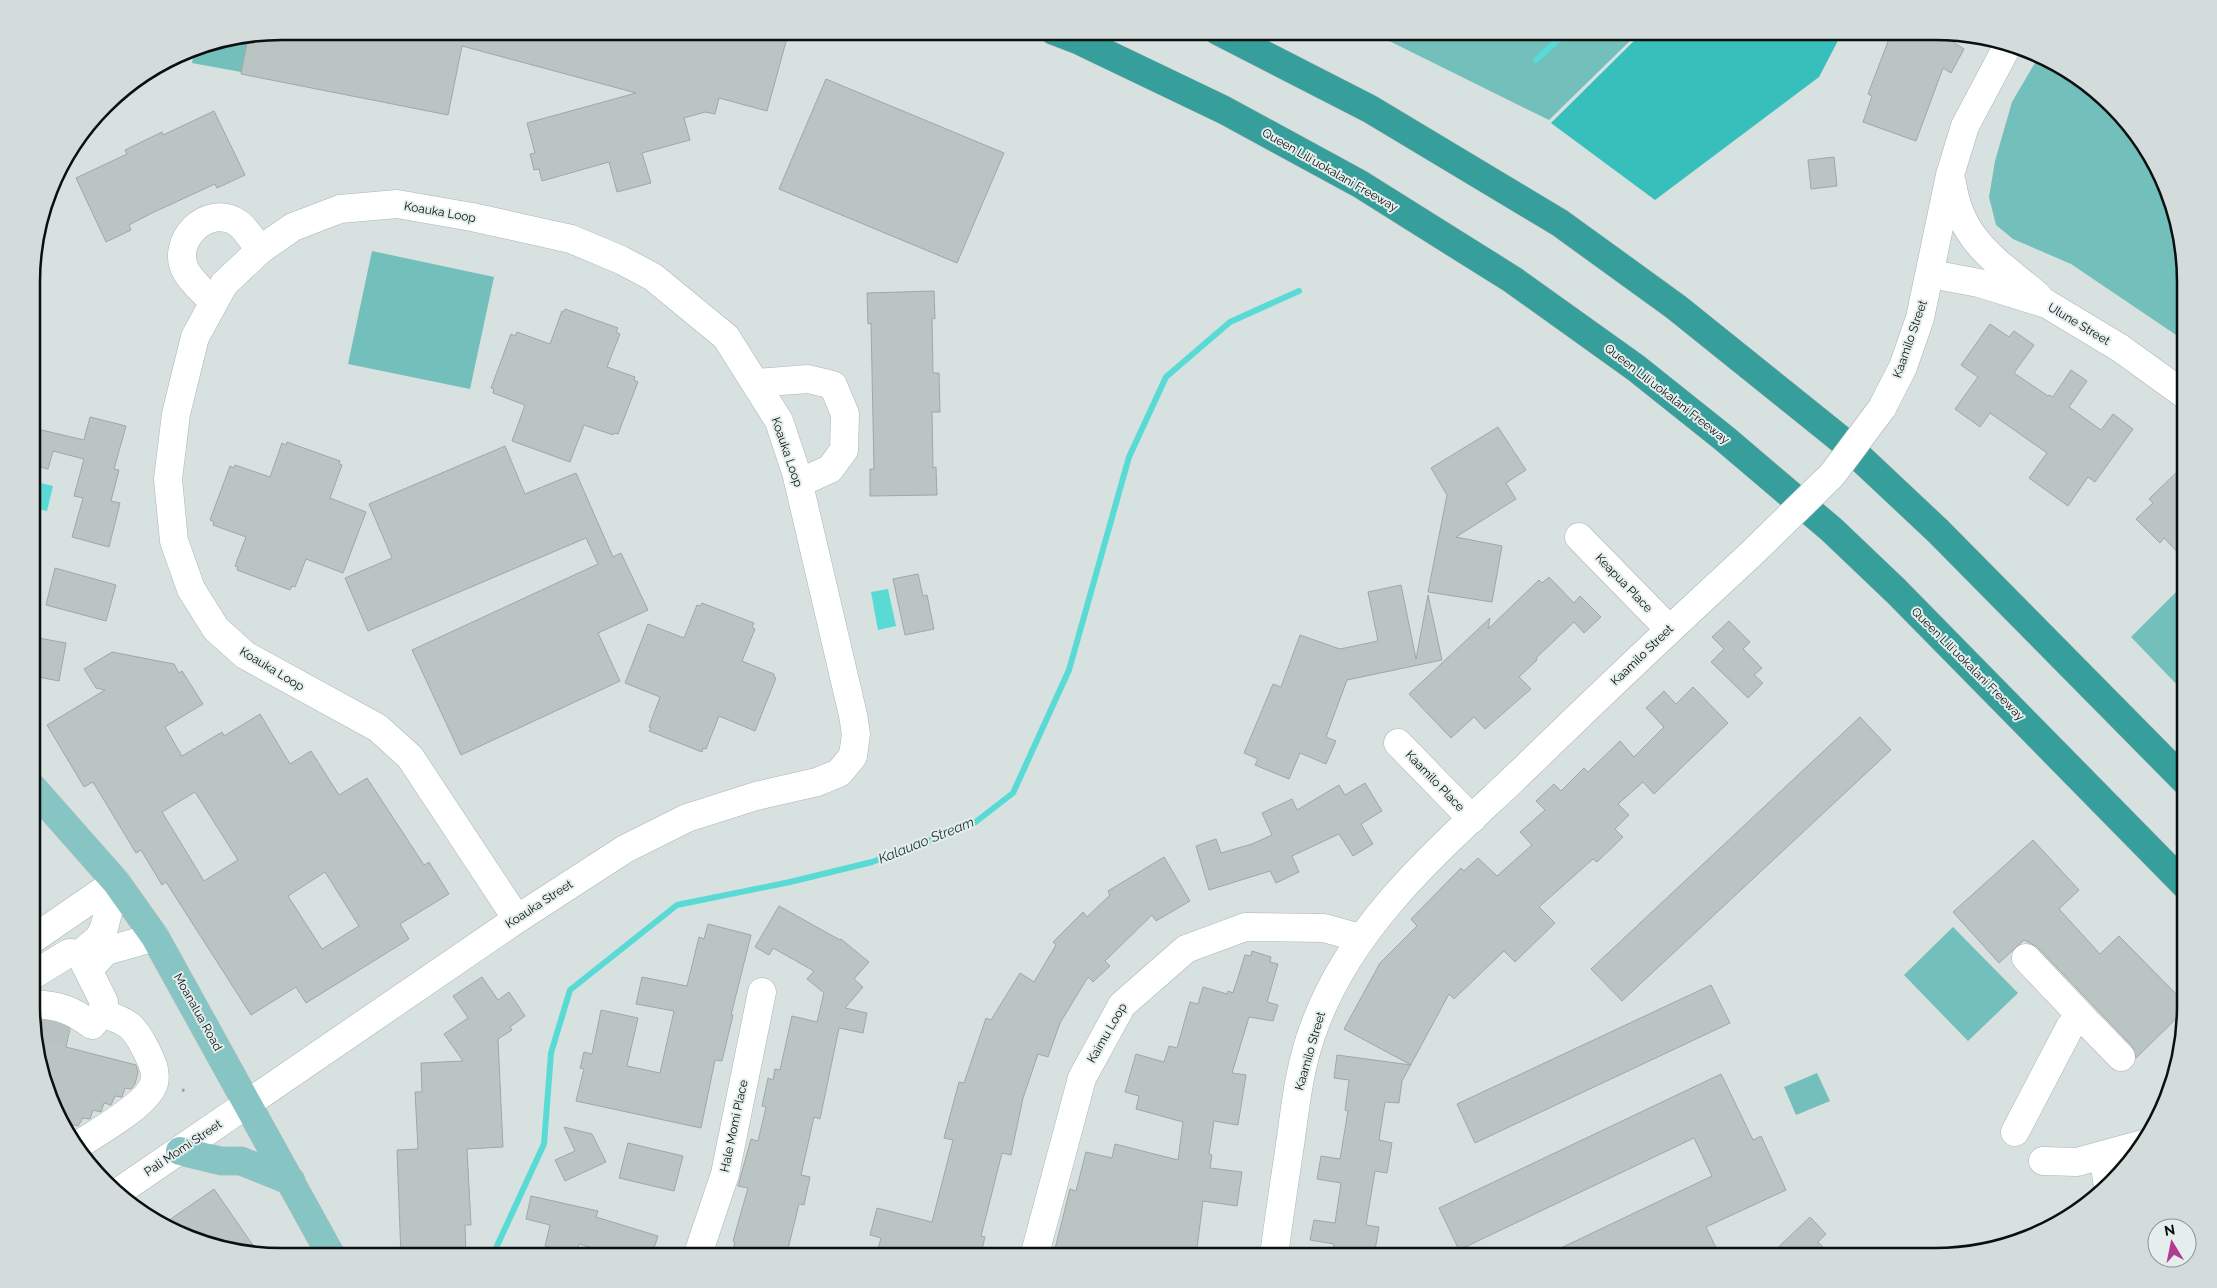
<svg xmlns="http://www.w3.org/2000/svg" width="2217" height="1288" font-family="Raleway,sans-serif">
<rect width="100%" height="100%" fill="#d7e1e0"/>
<g fill="#72bfbb">
<path d="M 1369,31 L 1640,31 L 1549,120 Z"/>
<path d="M 248,38 L 241,72 L 192,63 L 195,48 Z"/>
<path d="M 2039,56 C 2123,91 2175,176 2185,264 C 2188,289 2185,316 2185,341 L 2071,264 L 2013,239 L 1996,225 L 1989,197 L 1995,161 L 2012,102 Z"/>
<path d="M 372,251 L 494,277 L 470,389 L 348,364 Z"/>
<path d="M 2185,583 L 2185,693 L 2131,637 Z"/>
<path d="M 1953,927 L 2018,993 L 1968,1041 L 1904,975 Z"/>
<path d="M 1817,1073 L 1830,1101 L 1796,1115 L 1784,1087 Z"/>
</g>
<path fill="#37bfbb" d="M 1644,31 L 1843,31 L 1819,77 L 1655,200 L 1551,123 Z"/>
<g fill="#59dad5">
<path d="M 33,481 L 53,486 L 47,511 L 33,508 Z"/>
<path d="M 888,589 L 896,626 L 878,630 L 871,592 Z"/>
</g>
<g fill="none" stroke-linecap="round" stroke-linejoin="round">
<g stroke="#59dad5" stroke-width="6">
<path d="M 1536,60 L 1568,31"/>
<path d="M 495,1257 L 496,1248 L 544,1144 L 551,1053 L 570,990 L 677,905 L 790,882 L 872,862 L 973,824 L 1013,793 L 1069,670 L 1129,457 L 1166,377 L 1230,322 L 1299,291"/>
</g>
</g>
<g fill="#bac4c3" stroke="#9ea8a7" fill-rule="evenodd">
<path d="M 282,31 L 762,31 L 787,38 L 767,111 L 719,98 L 715,114 L 705,112 L 684,118 L 690,140 L 642,153 L 651,183 L 617,192 L 609,162 L 542,181 L 539,169 L 534,170 L 530,154 L 535,153 L 527,123 L 636,93 L 462,46 L 448,115 L 241,74 L 248,38 Z"/>
<path d="M 1892,31 L 1936,31 L 1957,34 L 1953,42 L 1964,49 L 1951,73 L 1943,68 L 1916,141 L 1863,122 L 1872,96 L 1868,94 Z"/>
<path d="M 826,79 L 1004,153 L 957,263 L 779,189 Z"/>
<path d="M 214,111 L 245,175 L 217,188 L 215,184 L 152,213 L 129,225 L 131,230 L 106,242 L 76,178 L 127,154 L 125,150 L 162,132 L 163,135 Z"/>
<path d="M 1834,157 L 1837,186 L 1811,189 L 1808,160 Z"/>
<path d="M 934,291 L 935,319 L 932,318 L 933,373 L 939,373 L 940,412 L 932,412 L 933,468 L 936,467 L 937,495 L 870,496 L 870,469 L 874,469 L 871,323 L 868,324 L 867,293 Z"/>
<path d="M 565,309 L 618,328 L 616,332 L 620,334 L 607,367 L 635,377 L 634,380 L 638,382 L 618,434 L 614,433 L 613,435 L 584,425 L 570,462 L 512,441 L 525,405 L 493,393 L 494,389 L 491,388 L 511,334 L 515,336 L 517,332 L 550,344 L 562,311 L 564,312 Z"/>
<path d="M 1990,324 L 2009,337 L 2014,331 L 2034,345 L 2014,373 L 2048,396 L 2049,395 L 2053,397 L 2071,370 L 2087,381 L 2069,407 L 2101,430 L 2113,414 L 2133,429 L 2095,482 L 2088,477 L 2068,506 L 2029,478 L 2047,453 L 1990,413 L 1980,427 L 1955,409 L 1978,377 L 1961,365 Z"/>
<path d="M 90,417 L 126,426 L 114,469 L 119,470 L 111,501 L 120,503 L 109,547 L 72,537 L 83,498 L 74,496 L 84,459 L 53,451 L 48,469 L 33,465 L 33,428 L 84,440 Z"/>
<path d="M 1498,427 L 1526,470 L 1506,483 L 1516,499 L 1456,537 L 1502,546 L 1492,602 L 1428,592 L 1447,495 L 1431,468 Z"/>
<path d="M 287,442 L 340,461 L 339,464 L 342,465 L 330,498 L 366,512 L 343,573 L 306,559 L 295,587 L 292,586 L 290,590 L 237,570 L 238,567 L 235,566 L 246,537 L 213,525 L 214,522 L 210,520 L 230,466 L 234,468 L 235,465 L 270,477 L 282,443 L 286,445 Z"/>
<path d="M 505,446 L 525,494 L 576,473 L 613,557 L 621,553 L 648,610 L 598,633 L 620,681 L 461,755 L 412,650 L 598,564 L 586,538 L 368,631 L 345,578 L 392,558 L 369,504 Z"/>
<path d="M 2185,464 L 2185,560 L 2164,538 L 2160,543 L 2136,519 L 2153,503 L 2149,499 Z"/>
<path d="M 55,568 L 116,585 L 106,621 L 46,605 Z"/>
<path d="M 918,574 L 923,596 L 927,595 L 934,629 L 905,635 L 893,579 Z"/>
<path d="M 1549,577 L 1574,603 L 1580,596 L 1601,617 L 1584,633 L 1574,622 L 1536,658 L 1537,660 L 1519,677 L 1531,689 L 1485,729 L 1474,717 L 1451,738 L 1409,694 L 1490,618 L 1488,629 L 1539,580 L 1542,583 Z"/>
<path d="M 1401,585 L 1416,659 L 1428,595 L 1442,660 L 1347,680 L 1326,737 L 1336,741 L 1326,764 L 1300,753 L 1289,779 L 1255,765 L 1258,759 L 1244,753 L 1273,684 L 1281,687 L 1300,635 L 1340,649 L 1378,641 L 1368,592 Z"/>
<path d="M 702,603 L 754,623 L 752,627 L 755,629 L 742,661 L 774,674 L 774,677 L 776,678 L 755,731 L 719,716 L 706,749 L 703,748 L 702,752 L 649,731 L 651,728 L 649,727 L 660,697 L 625,683 L 648,624 L 684,638 L 697,605 L 700,606 Z"/>
<path d="M 1729,621 L 1750,642 L 1743,649 L 1762,668 L 1754,675 L 1763,683 L 1748,698 L 1711,662 L 1724,649 L 1712,637 Z"/>
<path d="M 33,637 L 66,643 L 59,681 L 33,676 Z"/>
<path d="M 112,652 L 174,664 L 179,673 L 182,671 L 203,704 L 165,727 L 182,756 L 222,732 L 224,736 L 260,714 L 290,764 L 311,751 L 339,795 L 367,778 L 424,865 L 429,862 L 449,894 L 400,924 L 409,939 L 306,1003 L 296,987 L 251,1015 L 166,882 L 162,885 L 141,850 L 136,853 L 93,782 L 84,787 L 47,725 L 105,690 L 96,688 L 84,669 ZM 195,792 L 238,860 L 204,881 L 162,812 ZM 325,872 L 359,926 L 322,949 L 288,896 Z"/>
<path d="M 1693,687 L 1728,723 L 1654,794 L 1643,782 L 1618,804 L 1629,815 L 1615,829 L 1623,837 L 1597,862 L 1593,859 L 1539,907 L 1555,923 L 1515,962 L 1504,951 L 1454,999 L 1449,994 L 1402,1081 L 1399,1103 L 1385,1102 L 1379,1140 L 1392,1143 L 1387,1173 L 1375,1171 L 1366,1225 L 1379,1227 L 1374,1256 L 1332,1256 L 1334,1244 L 1310,1240 L 1314,1220 L 1335,1223 L 1341,1183 L 1317,1179 L 1321,1156 L 1340,1159 L 1348,1111 L 1345,1110 L 1349,1080 L 1334,1078 L 1337,1055 L 1411,1065 L 1344,1029 L 1380,963 L 1417,926 L 1411,919 L 1461,868 L 1464,871 L 1478,858 L 1497,876 L 1532,845 L 1520,832 L 1545,810 L 1536,801 L 1554,784 L 1561,791 L 1584,768 L 1588,772 L 1620,741 L 1634,757 L 1664,727 L 1646,708 L 1664,691 L 1676,704 Z"/>
<path d="M 1860,717 L 1891,750 L 1622,1001 L 1591,969 Z"/>
<path d="M 1365,783 L 1382,811 L 1361,824 L 1373,844 L 1353,856 L 1339,834 L 1292,856 L 1299,872 L 1276,883 L 1270,871 L 1209,890 L 1196,846 L 1216,839 L 1221,853 L 1252,844 L 1272,835 L 1262,813 L 1292,799 L 1297,810 L 1339,785 L 1345,795 Z"/>
<path d="M 2033,840 L 2079,890 L 2059,909 L 2100,954 L 2119,936 L 2185,1003 L 2185,1010 L 2136,1058 L 2132,1046 L 2037,947 L 2024,940 L 1999,963 L 1953,912 Z"/>
<path d="M 1164,857 L 1190,901 L 1156,921 L 1152,915 L 1105,961 L 1110,966 L 1093,982 L 1088,977 L 1060,1023 L 1048,1057 L 1038,1054 L 1023,1098 L 1011,1155 L 1002,1153 L 981,1236 L 985,1237 L 980,1257 L 876,1257 L 881,1238 L 870,1235 L 877,1208 L 932,1222 L 953,1140 L 944,1138 L 959,1082 L 964,1083 L 986,1018 L 991,1020 L 1020,973 L 1034,982 L 1056,945 L 1053,942 L 1083,912 L 1087,917 L 1110,895 L 1108,891 Z"/>
<path d="M 779,906 L 840,940 L 841,939 L 869,962 L 854,979 L 863,987 L 845,1008 L 867,1013 L 863,1033 L 839,1028 L 820,1119 L 814,1117 L 801,1175 L 810,1177 L 804,1205 L 799,1204 L 786,1257 L 731,1257 L 735,1242 L 733,1241 L 748,1188 L 738,1186 L 751,1139 L 758,1141 L 766,1107 L 762,1106 L 768,1078 L 773,1080 L 775,1069 L 780,1070 L 792,1016 L 817,1022 L 824,993 L 807,979 L 814,971 L 773,948 L 769,955 L 755,947 Z"/>
<path d="M 708,924 L 751,935 L 731,1015 L 733,1015 L 722,1061 L 715,1060 L 701,1128 L 576,1101 L 584,1069 L 580,1068 L 584,1052 L 592,1054 L 601,1010 L 638,1018 L 627,1066 L 660,1073 L 674,1011 L 636,1004 L 642,977 L 687,986 L 699,937 L 704,939 Z"/>
<path d="M 1252,951 L 1271,957 L 1270,962 L 1278,964 L 1267,1002 L 1278,1005 L 1273,1021 L 1249,1017 L 1232,1073 L 1246,1075 L 1238,1125 L 1214,1121 L 1209,1154 L 1212,1155 L 1210,1168 L 1242,1172 L 1237,1206 L 1203,1201 L 1196,1256 L 1053,1257 L 1070,1189 L 1076,1191 L 1086,1152 L 1112,1158 L 1115,1144 L 1178,1160 L 1183,1122 L 1136,1109 L 1139,1096 L 1125,1092 L 1136,1054 L 1164,1062 L 1169,1046 L 1177,1048 L 1190,1002 L 1198,1004 L 1203,987 L 1227,994 L 1228,991 L 1233,993 L 1245,955 L 1251,956 Z"/>
<path d="M 482,977 L 498,1000 L 509,992 L 525,1016 L 510,1027 L 512,1030 L 498,1039 L 503,1147 L 467,1149 L 471,1225 L 465,1225 L 466,1257 L 401,1257 L 397,1150 L 418,1149 L 415,1092 L 422,1092 L 421,1063 L 463,1061 L 444,1034 L 468,1018 L 453,996 Z"/>
<path d="M 1711,985 L 1730,1023 L 1475,1143 L 1457,1104 Z"/>
<path d="M 43,1020 L 70,1029 L 66,1047 L 136,1065 L 138,1072 L 135,1084 L 131,1089 L 125,1088 L 122,1097 L 115,1096 L 111,1105 L 104,1103 L 101,1112 L 93,1110 L 90,1119 L 83,1118 L 78,1126 L 62,1122 L 45,1087 L 33,1039 L 38,1040 Z"/>
<path d="M 1721,1074 L 1753,1140 L 1761,1136 L 1786,1190 L 1706,1227 L 1720,1256 L 1544,1256 L 1712,1176 L 1694,1138 L 1459,1250 L 1439,1208 Z"/>
<path d="M 564,1127 L 592,1134 L 606,1162 L 565,1181 L 555,1160 L 575,1151 Z"/>
<path d="M 628,1143 L 683,1156 L 674,1191 L 619,1178 Z"/>
<path d="M 214,1189 L 259,1254 L 217,1248 L 162,1225 Z"/>
<path d="M 531,1196 L 598,1211 L 596,1217 L 658,1236 L 651,1257 L 622,1257 L 579,1244 L 577,1253 L 545,1246 L 550,1225 L 526,1219 Z"/>
<path d="M 1810,1217 L 1826,1234 L 1818,1242 L 1832,1256 L 1769,1256 Z"/>
</g>
<g fill="none" stroke-linecap="round" stroke-linejoin="round">
<path stroke="#b8c2c1" stroke-width="28" stroke-dasharray="28 14" stroke-linecap="butt" d="M 42,1025 L 70,1032"/>
<g stroke="#abb5b4" stroke-width="29">
<g id="minor">
<path d="M 1952,183 C 1961,242 1996,260 2038,296"/>
<path d="M 1931,274 L 1979,283 L 2047,304 L 2120,348 L 2185,395"/>
<path d="M 213,302 C 205,293 194,284 187,273 C 168,243 207,202 238,223 C 246,229 254,242 260,250"/>
<path d="M 756,383 L 808,379 L 833,385 L 845,414 L 844,450 L 830,469 L 799,483"/>
<path d="M 1882,408 L 1903,367 L 1920,318 L 1950,175 L 1965,126 L 2009,43"/>
<path d="M 1579,537 L 1669,629"/>
<path d="M 1398,743 L 1472,819"/>
<path d="M 33,939 L 116,882"/>
<path d="M 89,969 L 106,951 L 155,937"/>
<path d="M 33,975 L 69,953 L 80,954 L 99,938 L 104,928 L 116,882"/>
<path d="M 33,1004 C 59,1005 72,1010 92,1025 L 102,1013 L 104,1002 L 80,954"/>
<path d="M 2081,1016 L 2121,1057"/>
<path d="M 2015,1132 L 2070,1027 L 2081,1016 L 2026,958"/>
<path d="M 75,1147 C 94,1134 148,1105 154,1083 C 157,1071 151,1060 146,1050 C 134,1025 128,1022 102,1013"/>
<path d="M 2103,1155 L 2108,1186"/>
<path d="M 2043,1161 L 2077,1162 L 2143,1144"/>
<path d="M 117,1193 L 517,919 L 625,849 L 687,818 L 756,796 L 817,782 L 839,773 L 853,756 L 856,734 L 853,715 L 796,472 L 779,421 L 726,337 L 653,277 L 621,260 L 571,239 L 472,217 L 397,204 L 340,209 L 293,227 L 260,250 L 224,284 L 195,337 L 176,414 L 168,479 L 174,541 L 191,589 L 216,629 L 245,655 L 378,728 L 410,757 L 517,919"/>
<path d="M 1274,1256 C 1279,1217 1285,1178 1291,1138 C 1296,1099 1301,1059 1316,1022 C 1356,917 1446,844 1525,768 C 1599,696 1674,625 1750,555"/>
<path d="M 697,1257 L 725,1174 L 762,992"/>
<path d="M 1034,1257 L 1082,1078 L 1122,1005 L 1186,949 L 1245,927 L 1324,928 L 1360,938"/>
</g>
</g>
<g stroke="#bbbcbc" stroke-width="29">
<g id="major">
<path d="M 33,788 L 116,882 L 155,937 L 332,1257"/>
<path d="M 180,1151 L 221,1161 L 241,1161 L 291,1181"/>
</g>
</g>
<g stroke="#bbbcbc" stroke-width="29">
<g id="highway">
<path d="M 1054,31 L 1080,41 L 1224,110 L 1360,184 L 1513,280 L 1636,368 L 1725,439 L 1832,530 L 1896,591 L 2185,885"/>
<path d="M 1218,31 L 1370,109 L 1560,223 L 1676,307 L 1839,438 L 1938,531 L 2185,781"/>
</g>
</g>
<path stroke="#99a1a0" stroke-width="3" stroke-dasharray="2.5 4" stroke-linecap="butt" d="M 182,1090 L 188,1091"/>
<use href="#minor" stroke="#fff" stroke-width="28"/>
<use href="#major" stroke="#86c5c3" stroke-width="28"/>
<use href="#highway" stroke="#369f9b" stroke-width="28"/>
<g stroke="#abb5b4" stroke-width="29" stroke-linecap="butt">
<path id="minor-bridge" d="M 1750,555 L 1832,475 L 1882,408"/>
</g>
<use href="#minor-bridge" stroke="#fff" stroke-width="28"/>
</g>
<g text-anchor="middle" stroke-width="4" stroke-linejoin="round" paint-order="stroke">
<g font-size="12" fill="#0b0f0f" stroke="#e4eeed">
<text transform="translate(1330 170) rotate(30)" y="4">Queen Liliʻuokalani Freeway</text>
<text transform="translate(440 212) rotate(10)" y="4">Koauka Loop</text>
<text transform="translate(2079 324) rotate(31)" y="4">Ulune Street</text>
<text transform="translate(1910 339) rotate(-71)" y="4">Kaamilo Street</text>
<text transform="translate(1667 394) rotate(38)" y="4">Queen Liliʻuokalani Freeway</text>
<text transform="translate(787 452) rotate(71)" y="4">Koauka Loop</text>
<text transform="translate(1624 583) rotate(46)" y="4">Keapua Place</text>
<text transform="translate(1642 655) rotate(-44)" y="4">Kaamilo Street</text>
<text transform="translate(1968 664) rotate(45)" y="4">Queen Liliʻuokalani Freeway</text>
<text transform="translate(272 669) rotate(31)" y="4">Koauka Loop</text>
<text transform="translate(1435 781) rotate(46)" y="4">Kaamilo Place</text>
<text transform="translate(539 904) rotate(-33)" y="4">Koauka Street</text>
<text transform="translate(198 1012) rotate(61)" y="4">Moanalua Road</text>
<text transform="translate(1107 1033) rotate(-60)" y="4">Kaimu Loop</text>
<text transform="translate(1310 1051) rotate(-74)" y="4">Kaamilo Street</text>
<text transform="translate(734 1126) rotate(-78)" y="4">Hale Momi Place</text>
<text transform="translate(183 1148) rotate(-34)" y="4">Pali Momi Street</text>
</g>
<g font-size="14" font-style="italic" fill="#1b3130" stroke="#e4eeed">
<text transform="translate(926 840) rotate(-22)" y="5">Kalauao Stream</text>
</g>
</g>
<path d="M0 0H2217V1288H0ZM282 40H1935A242 242 0 0 1 2177 282V1006A242 242 0 0 1 1935 1248H282A242 242 0 0 1 40 1006V282A242 242 0 0 1 282 40Z" fill="#d3dcdb" fill-rule="evenodd"/>
<path fill="none" stroke="#0b0f0f" stroke-width="2.5" d="M282 40H1935A242 242 0 0 1 2177 282V1006A242 242 0 0 1 1935 1248H282A242 242 0 0 1 40 1006V282A242 242 0 0 1 282 40Z"/>
<g transform="translate(2172 1243) rotate(350)"><circle r="24" fill="#e4eeed" stroke="#8d9594"/>
<path d="M0-4L9 19L0 12L-9 19Z" fill="#b23a8f"/>
<text y="-8" font-size="14" font-weight="bold" text-anchor="middle" fill="#0b0f0f">N</text>
</g>
</svg>
